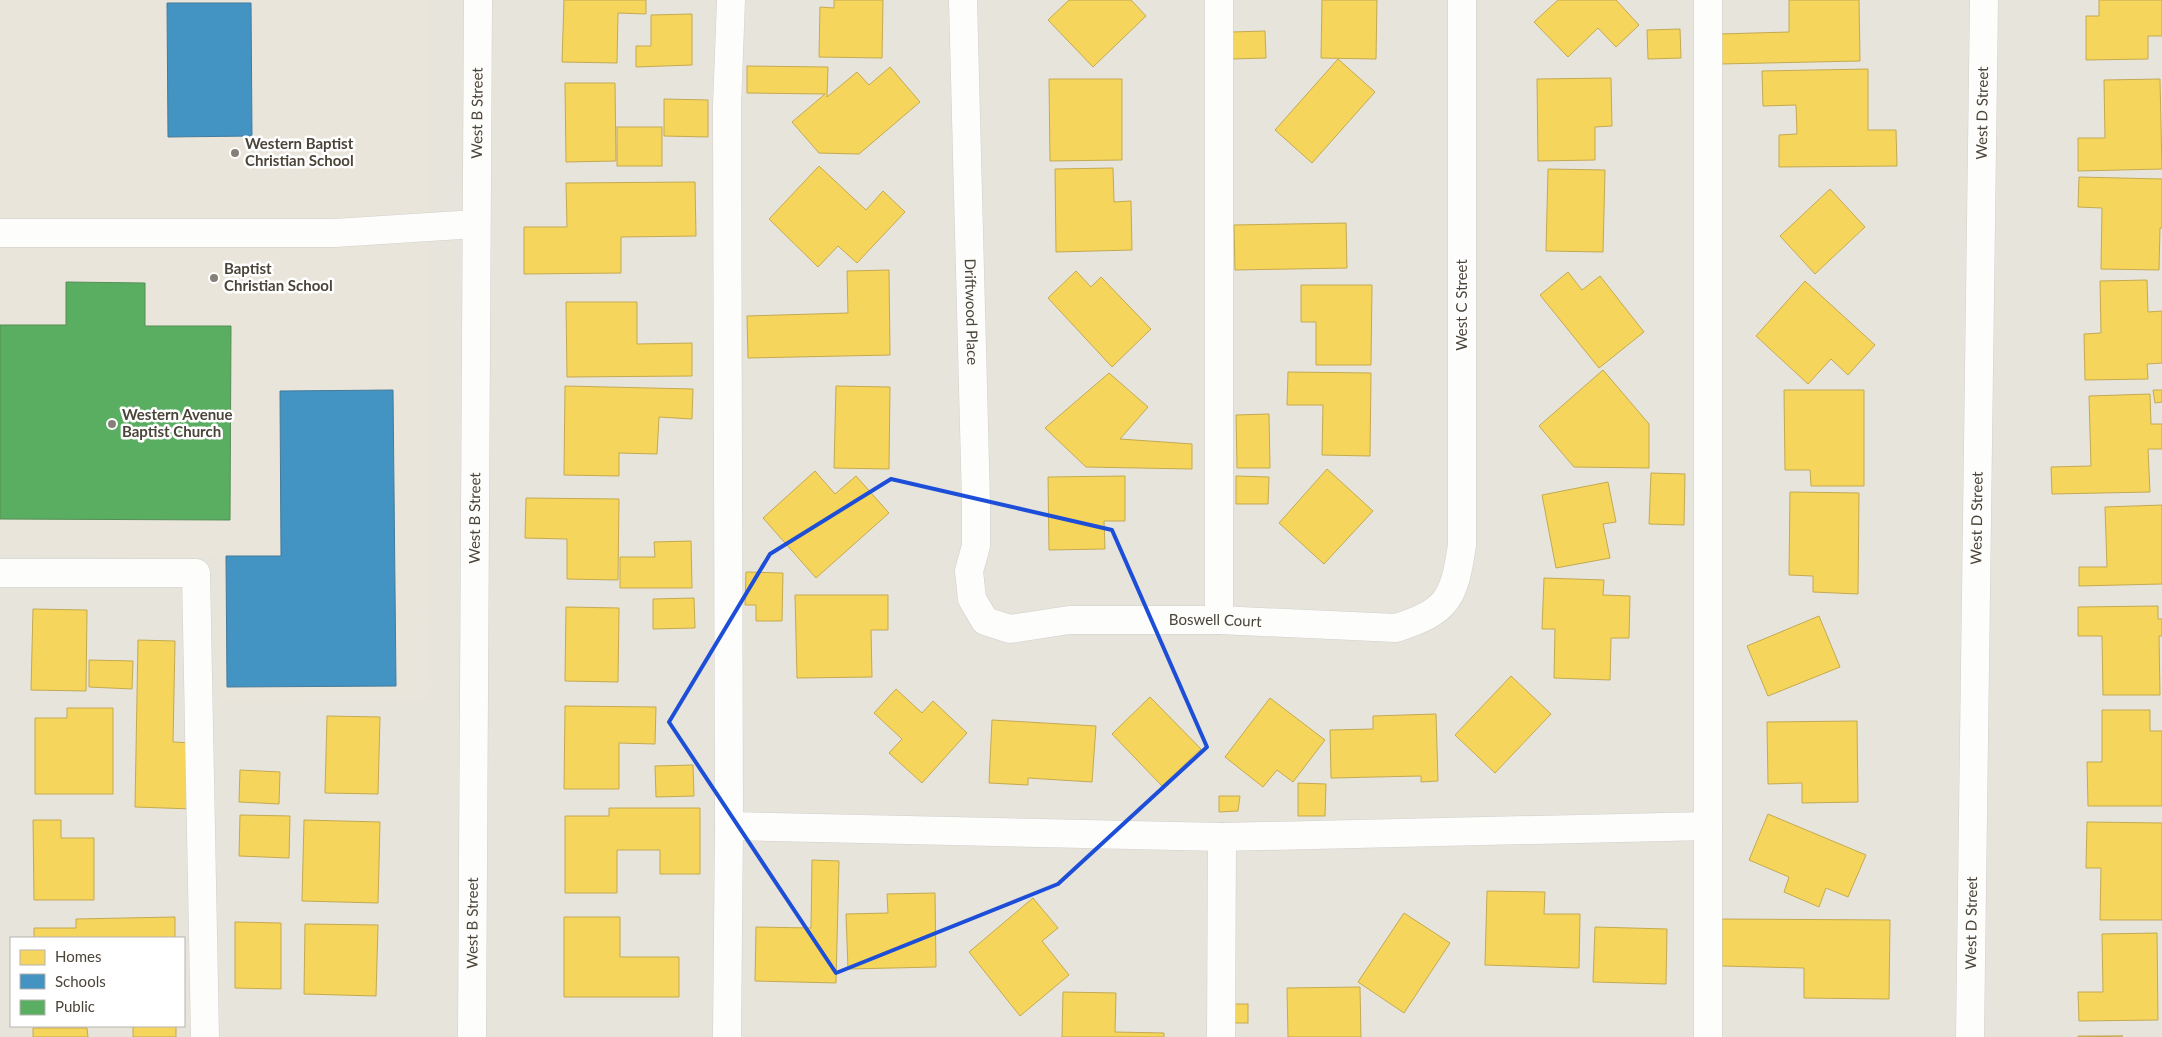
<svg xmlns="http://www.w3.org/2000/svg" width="2162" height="1037" font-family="Lato,sans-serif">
<rect width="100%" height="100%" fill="#f4f2ee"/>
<path fill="#e7e4dc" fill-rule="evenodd" d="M 0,0 L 2162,0 L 2162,1037 L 0,1037 ZM 11,938 L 184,938 L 184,1026 L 11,1026 Z"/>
<path fill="#eae5da" d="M 0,0 L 430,0 L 426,701 L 220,702 L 220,558 L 0,555 Z"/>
<g fill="#f6d55c" stroke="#c3aa52">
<path d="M 564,0 L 646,0 L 646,14 L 618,13 L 617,63 L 562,62 Z"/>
<path d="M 834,0 L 883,0 L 882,58 L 819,57 L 820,7 L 834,8 Z"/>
<path d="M 1069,0 L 1131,0 L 1146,16 L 1093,67 L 1048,20 Z"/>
<path d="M 1322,0 L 1377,0 L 1376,59 L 1321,58 Z"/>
<path d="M 1558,0 L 1616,0 L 1639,25 L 1616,47 L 1598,28 L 1568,57 L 1534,22 Z"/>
<path d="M 1789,0 L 1859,0 L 1860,61 L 1720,64 L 1720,34 L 1789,32 Z"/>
<path d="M 2099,0 L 2162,0 L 2162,36 L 2148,36 L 2148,59 L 2086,60 L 2086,16 L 2099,16 Z"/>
<path d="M 692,14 L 692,65 L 636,67 L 636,46 L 651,46 L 651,15 Z"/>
<path d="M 1680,29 L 1681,58 L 1648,59 L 1647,30 Z"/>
<path d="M 1265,31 L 1266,58 L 1232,59 L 1232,32 Z"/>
<path d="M 1338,59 L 1375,92 L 1312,163 L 1275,130 Z"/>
<path d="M 747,66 L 828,67 L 827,97 L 857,72 L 869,85 L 890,67 L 920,102 L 859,154 L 819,153 L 792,122 L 825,94 L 747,93 Z"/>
<path d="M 1868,69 L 1868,130 L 1896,130 L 1897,166 L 1779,167 L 1779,135 L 1797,134 L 1796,105 L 1763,106 L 1762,71 Z"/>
<path d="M 1611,78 L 1612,126 L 1595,127 L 1595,160 L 1538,161 L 1537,79 Z"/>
<path d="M 1049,79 L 1122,79 L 1122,160 L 1050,161 Z"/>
<path d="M 2160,79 L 2162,169 L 2078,171 L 2078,138 L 2105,138 L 2104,80 Z"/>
<path d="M 565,83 L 615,83 L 616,161 L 566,162 Z"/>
<path d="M 664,99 L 708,100 L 708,137 L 664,136 Z"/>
<rect x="617" y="127" width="45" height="39"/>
<path d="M 819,166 L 866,210 L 883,191 L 905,212 L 857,263 L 838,246 L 818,267 L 769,219 Z"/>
<path d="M 1113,168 L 1114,202 L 1131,201 L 1132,250 L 1056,252 L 1055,169 Z"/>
<path d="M 1548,169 L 1605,170 L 1603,252 L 1546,251 Z"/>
<path d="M 2079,177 L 2162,179 L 2162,228 L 2160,228 L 2159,270 L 2101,269 L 2102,208 L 2078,207 Z"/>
<path d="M 695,182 L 696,236 L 621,237 L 621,273 L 524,274 L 524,227 L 567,227 L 566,183 Z"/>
<path d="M 1830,189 L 1865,227 L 1815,274 L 1780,236 Z"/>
<path d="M 1346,223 L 1347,268 L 1235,270 L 1234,225 Z"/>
<path d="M 889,270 L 890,355 L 748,358 L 747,316 L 848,313 L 847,271 Z"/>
<path d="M 1076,271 L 1091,287 L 1101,277 L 1151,329 L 1112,367 L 1048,298 Z"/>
<path d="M 1568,272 L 1582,290 L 1600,276 L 1644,332 L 1599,368 L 1540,295 Z"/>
<path d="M 2147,280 L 2148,312 L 2162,311 L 2162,363 L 2147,364 L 2148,379 L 2085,380 L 2084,334 L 2101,333 L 2100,281 Z"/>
<path d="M 1805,281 L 1875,345 L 1848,375 L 1831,359 L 1808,384 L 1756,336 Z"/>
<path d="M 1301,285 L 1372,285 L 1371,365 L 1316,365 L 1316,322 L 1301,322 Z"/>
<path d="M 566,302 L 637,302 L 637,344 L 692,343 L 692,376 L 567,377 Z"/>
<path d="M 1603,370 L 1649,424 L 1649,468 L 1574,467 L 1539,426 Z"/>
<path d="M 1288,372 L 1371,373 L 1370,456 L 1322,455 L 1323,405 L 1287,405 Z"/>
<path d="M 1109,373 L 1148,407 L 1120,439 L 1192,444 L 1192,469 L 1086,467 L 1045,428 Z"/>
<path d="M 565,386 L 693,389 L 692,419 L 659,417 L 657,454 L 619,453 L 619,476 L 564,475 Z"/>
<path d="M 836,386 L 890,387 L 889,469 L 834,468 Z"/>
<path d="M 1784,390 L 1864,390 L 1864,486 L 1811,486 L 1810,470 L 1785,470 Z"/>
<path d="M 2153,390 L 2162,390 L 2162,402 L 2155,403 Z"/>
<path d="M 2150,394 L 2151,424 L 2162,424 L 2162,449 L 2148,449 L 2150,492 L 2052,494 L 2051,467 L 2091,466 L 2089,396 Z"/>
<path d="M 1269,414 L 1270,468 L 1237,468 L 1236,415 Z"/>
<path d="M 1327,469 L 1373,511 L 1324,564 L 1279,523 Z"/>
<path d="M 815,471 L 835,494 L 856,476 L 889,513 L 816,578 L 763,518 Z"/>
<path d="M 1651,473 L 1685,474 L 1684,525 L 1649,524 Z"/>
<path d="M 1125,476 L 1125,521 L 1104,521 L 1105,549 L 1049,550 L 1048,477 Z"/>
<path d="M 1236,476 L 1269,477 L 1268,504 L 1236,504 Z"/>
<path d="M 1608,482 L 1616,522 L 1603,524 L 1610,558 L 1556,568 L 1542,495 Z"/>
<path d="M 1790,492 L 1859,493 L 1858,594 L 1813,592 L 1813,576 L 1789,575 Z"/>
<path d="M 526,498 L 619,499 L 618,580 L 567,579 L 567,539 L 525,538 Z"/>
<path d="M 2162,505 L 2162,584 L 2079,586 L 2079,567 L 2107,567 L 2105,507 Z"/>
<path d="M 691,541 L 692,588 L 620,588 L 620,557 L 655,557 L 654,542 Z"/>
<path d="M 746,572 L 783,573 L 782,621 L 756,621 L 756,605 L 745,605 Z"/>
<path d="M 1544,578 L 1604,580 L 1603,595 L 1630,596 L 1629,638 L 1611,638 L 1610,680 L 1554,678 L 1555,629 L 1542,629 Z"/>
<path d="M 795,595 L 888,595 L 888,630 L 871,630 L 872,677 L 797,678 Z"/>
<path d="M 694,598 L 695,628 L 653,629 L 653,599 Z"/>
<path d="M 2158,606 L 2158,619 L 2162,619 L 2162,636 L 2159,636 L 2160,695 L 2103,695 L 2102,636 L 2078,636 L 2078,607 Z"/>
<path d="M 566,607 L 619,608 L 618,682 L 565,681 Z"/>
<path d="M 33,609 L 87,610 L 86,691 L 31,690 Z"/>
<path d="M 1819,616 L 1840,667 L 1768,696 L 1747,646 Z"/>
<path d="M 138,640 L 175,641 L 173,742 L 194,743 L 193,809 L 135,807 Z"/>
<path d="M 89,660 L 133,661 L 132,689 L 89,687 Z"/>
<path d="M 1511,676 L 1551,714 L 1495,773 L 1455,735 Z"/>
<path d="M 896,689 L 922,713 L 933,701 L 967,733 L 922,783 L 889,753 L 902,739 L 874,713 Z"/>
<path d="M 1150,697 L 1201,749 L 1162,786 L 1112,734 Z"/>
<path d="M 1270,698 L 1325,740 L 1293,782 L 1277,770 L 1263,787 L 1225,757 Z"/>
<path d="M 565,706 L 656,707 L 655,744 L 619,743 L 619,789 L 564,789 Z"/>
<path d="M 67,708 L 113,708 L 113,794 L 35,794 L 35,718 L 67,718 Z"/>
<path d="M 2102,710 L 2150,710 L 2150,731 L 2162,731 L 2162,806 L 2088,806 L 2087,762 L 2102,762 Z"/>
<path d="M 1436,714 L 1438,781 L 1421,782 L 1421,776 L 1331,778 L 1330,730 L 1373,729 L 1373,716 Z"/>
<path d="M 327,716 L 380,717 L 378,794 L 325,793 Z"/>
<path d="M 992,720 L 1096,726 L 1092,782 L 1028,778 L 1028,785 L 989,783 Z"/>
<path d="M 1857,721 L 1858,802 L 1802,803 L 1802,783 L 1768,784 L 1767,722 Z"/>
<path d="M 693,765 L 694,796 L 656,797 L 655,766 Z"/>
<path d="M 240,770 L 280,772 L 279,804 L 239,802 Z"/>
<path d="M 1298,783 L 1326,784 L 1325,816 L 1298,816 Z"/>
<path d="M 1219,796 L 1240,796 L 1238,811 L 1219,812 Z"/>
<path d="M 609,808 L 700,808 L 700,874 L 660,874 L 660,850 L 617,850 L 617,893 L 565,893 L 565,816 L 609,816 Z"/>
<path d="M 1768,814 L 1866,855 L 1848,897 L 1826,888 L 1819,907 L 1784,892 L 1789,877 L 1749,860 Z"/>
<path d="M 240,815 L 290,816 L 289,858 L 239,856 Z"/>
<path d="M 33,820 L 61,820 L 61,838 L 94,838 L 94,900 L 34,900 Z"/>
<path d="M 304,820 L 380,822 L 378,903 L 302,901 Z"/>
<path d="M 2087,822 L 2162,823 L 2162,920 L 2100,920 L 2101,868 L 2086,868 Z"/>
<path d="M 812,860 L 839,861 L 836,983 L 755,981 L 756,927 L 811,928 Z"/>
<path d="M 1487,891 L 1545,892 L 1544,914 L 1580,914 L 1579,968 L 1485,965 Z"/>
<path d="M 935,893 L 936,967 L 848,969 L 846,914 L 888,913 L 887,894 Z"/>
<path d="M 1033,898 L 1058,928 L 1042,941 L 1069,975 L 1020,1016 L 969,952 Z"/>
<path d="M 1404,913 L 1450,943 L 1404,1013 L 1358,982 Z"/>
<path d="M 175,917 L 175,938 L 34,938 L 34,928 L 76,928 L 76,919 Z"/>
<path d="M 564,917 L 620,917 L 620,957 L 679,957 L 679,997 L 564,997 Z"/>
<path d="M 1722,919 L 1890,920 L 1889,999 L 1804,998 L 1804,968 L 1722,966 Z"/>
<path d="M 235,922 L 281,923 L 281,989 L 235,988 Z"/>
<path d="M 305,924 L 378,925 L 376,996 L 304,994 Z"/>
<path d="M 1595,927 L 1667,929 L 1666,984 L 1593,982 Z"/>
<path d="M 2157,933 L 2158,1020 L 2079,1021 L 2078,992 L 2103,992 L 2102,934 Z"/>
<path d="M 1360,987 L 1361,1037 L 1288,1037 L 1287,988 Z"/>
<path d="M 1063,992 L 1116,993 L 1115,1032 L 1164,1033 L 1164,1037 L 1062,1037 Z"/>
<rect x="1233" y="1004" width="15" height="19"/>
<rect x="133" y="1026" width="43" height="11"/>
<path d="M 33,1028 L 87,1028 L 88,1037 L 33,1037 Z"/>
<path d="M 2078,1036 L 2123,1036 L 2078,1037 Z"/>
</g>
<g fill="#4393c3" stroke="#457b9a">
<path d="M 167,3 L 251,3 L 252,136 L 168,137 Z"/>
<path d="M 393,390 L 396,686 L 227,687 L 226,556 L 281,556 L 280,391 Z"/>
</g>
<path fill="#5aae61" stroke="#568e55" d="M 66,282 L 145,283 L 145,326 L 231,326 L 230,520 L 0,519 L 0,325 L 66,325 Z"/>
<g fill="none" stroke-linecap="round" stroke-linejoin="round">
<g stroke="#d2d0cb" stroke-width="29">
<g id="minor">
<path id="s1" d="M 963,0 L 976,503 L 976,546 L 969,571 L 972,599 L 985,621 L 1010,629 L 1069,620 L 1219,620 L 1396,628 C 1448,611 1454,599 1462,545 L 1462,0"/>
<path d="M 1219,0 L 1219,620"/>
<path d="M 1708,0 L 1708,1037"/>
<path d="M 0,233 L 335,233 L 476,224"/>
<path d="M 0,573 L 196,573 L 205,1037"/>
<path d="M 729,826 L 1222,837 L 1708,826"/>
<path id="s2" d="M 472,1037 L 478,0"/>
<path d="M 727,1037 L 729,826 L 727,106 L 731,0"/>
<path d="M 1221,1037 L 1222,837"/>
<path id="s3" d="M 1970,1037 L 1984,0"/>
</g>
</g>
<use href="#minor" stroke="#fdfdfc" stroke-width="28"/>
</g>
<path fill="none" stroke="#1d4ed8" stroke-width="4" stroke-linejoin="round" d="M 891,479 L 1112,530 L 1207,747 L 1058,884 L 836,973 L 669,722 L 770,554 Z"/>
<g fill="#868178" stroke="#fff" stroke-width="2">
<circle cx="235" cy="153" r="5"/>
<circle cx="214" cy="278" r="5"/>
<circle cx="112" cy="424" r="5"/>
</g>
<g text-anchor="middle" stroke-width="5" stroke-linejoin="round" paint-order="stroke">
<g font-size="15" fill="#4b4439" stroke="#fff">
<text dy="5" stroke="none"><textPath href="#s2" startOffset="924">West B Street</textPath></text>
<text dy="5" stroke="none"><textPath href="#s3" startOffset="924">West D Street</textPath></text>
<text transform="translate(1462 305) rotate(-90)" y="5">West C Street</text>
<text dy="5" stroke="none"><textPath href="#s1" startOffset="312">Driftwood Place</textPath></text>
<text dy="5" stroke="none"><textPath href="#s2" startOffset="519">West B Street</textPath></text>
<text dy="5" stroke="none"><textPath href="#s3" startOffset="519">West D Street</textPath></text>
<text dy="5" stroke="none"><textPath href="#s1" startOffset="858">Boswell Court</textPath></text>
<text dy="5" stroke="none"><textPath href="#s2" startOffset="114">West B Street</textPath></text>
<text dy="5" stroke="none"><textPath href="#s3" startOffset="114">West D Street</textPath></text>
</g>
<g font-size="15" font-weight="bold" fill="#4b4439" stroke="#fff" text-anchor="start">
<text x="245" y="149">Western Baptist<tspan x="245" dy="17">Christian School</tspan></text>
<text x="224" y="274">Baptist<tspan x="224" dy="17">Christian School</tspan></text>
<text x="122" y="420">Western Avenue<tspan x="122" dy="17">Baptist Church</tspan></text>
</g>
</g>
<rect x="10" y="937" width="175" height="90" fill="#ffffff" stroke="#b7b4b0"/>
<rect x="20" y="950" width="25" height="15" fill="#f6d55c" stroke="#b7b4b0"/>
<text x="55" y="962" font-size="15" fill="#4b4439">Homes</text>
<rect x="20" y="974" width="25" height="15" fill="#4393c3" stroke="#b7b4b0"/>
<text x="55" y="987" font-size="15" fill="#4b4439">Schools</text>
<rect x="20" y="1000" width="25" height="15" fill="#5aae61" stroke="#b7b4b0"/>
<text x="55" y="1012" font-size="15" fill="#4b4439">Public</text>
</svg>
